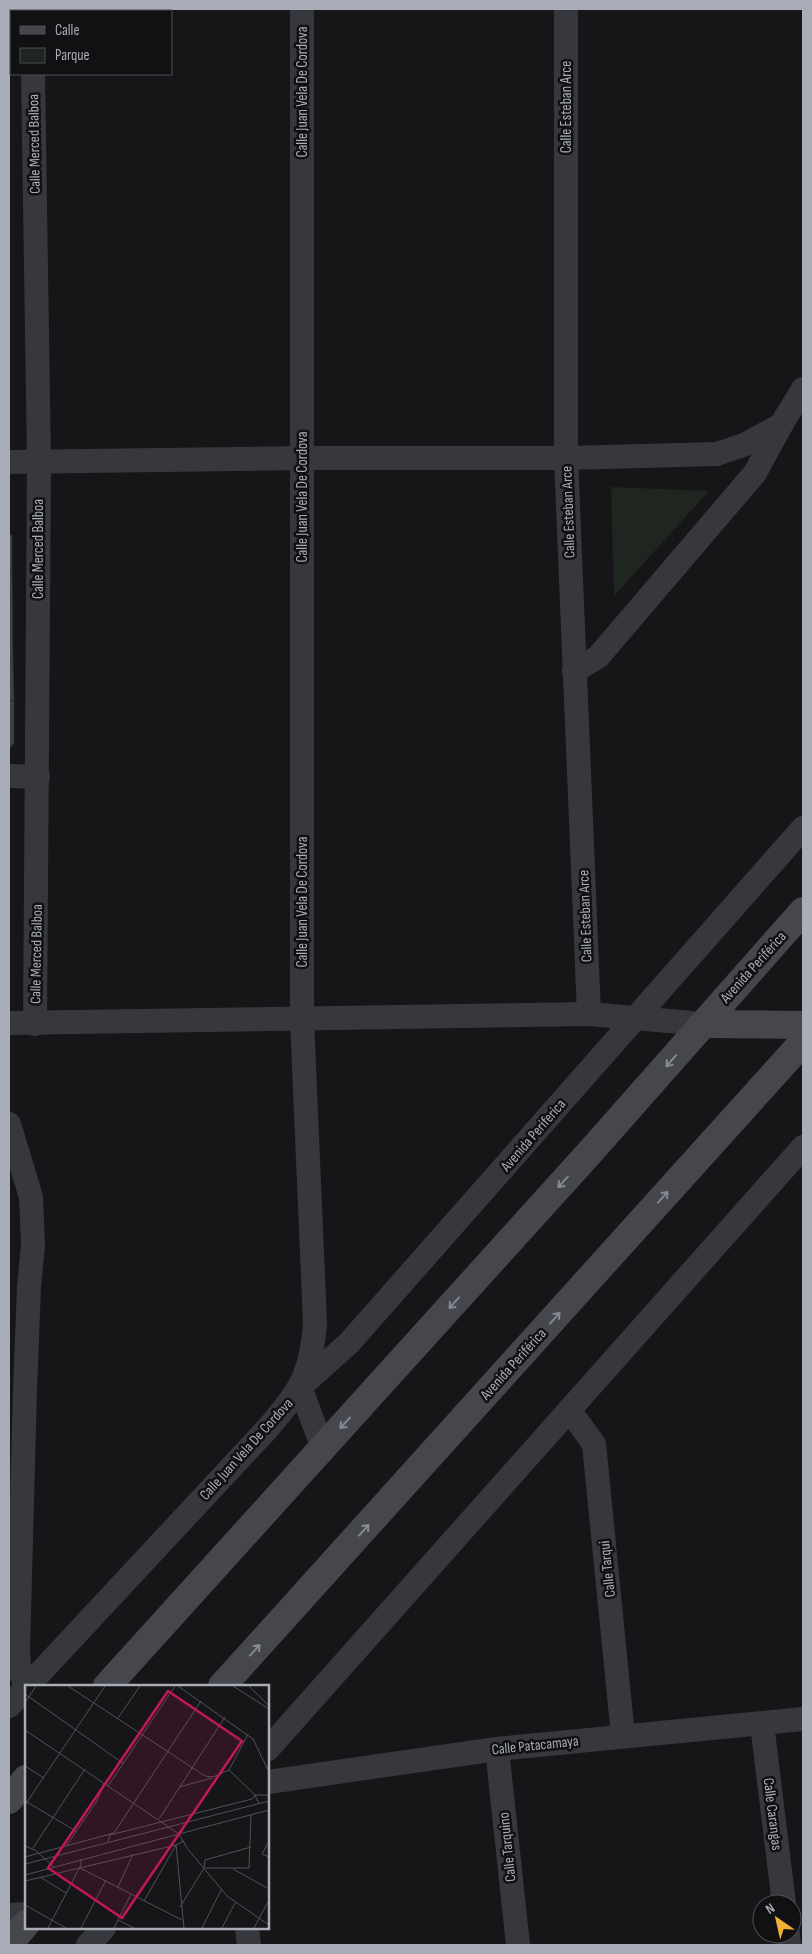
<svg xmlns="http://www.w3.org/2000/svg" width="812" height="1954" font-family="'Sofia Sans Condensed',sans-serif">
<rect width="100%" height="100%" fill="#161618"/>
<path fill="#1e261f" d="M 611,487 L 709,491 L 614,596 Z"/>
<g fill="#404145" stroke="#303034">
<rect x="9" y="535" width="3" height="34"/>
<path d="M 9,569 L 12,569 L 13,662 L 9,662 Z"/>
<path d="M 9,662 L 13,662 L 14,701 L 9,701 Z"/>
<path d="M 9,701 L 14,701 L 14,743 L 9,749 Z"/>
</g>
<g fill="none" stroke-linecap="round" stroke-linejoin="round">
<g stroke="#37383d" stroke-width="24">
<path d="M 32,9 L 32,11"/>
<path d="M 566,9 L 566,458 L 589,1014"/>
<path d="M 33,74 L 39,462 L 35,1024"/>
<path d="M 9,462 L 302,458 L 566,458 L 717,454 L 746,444 L 781,425 L 803,389"/>
<path d="M 574,671 L 598,657 L 755,473 L 781,425"/>
<path d="M 9,776 L 38,777"/>
<path d="M 9,1023 L 589,1014 L 703,1024"/>
<path d="M 9,1124 L 31,1197 L 33,1245 L 29,1287 L 25,1390 L 18,1650 L 19,1668 L 26,1686"/>
<path d="M 569,1410 L 594,1444 L 623,1736"/>
<path d="M 323,1448 L 300,1387 L 349,1343 L 803,828"/>
<path d="M 9,1706 L 268,1428 C 301,1389 311,1375 315,1323 L 302,1019 L 302,9"/>
<path d="M 762,1724 L 784,1904"/>
<path d="M 268,1749 L 803,1147"/>
<path d="M 497,1749 L 518,1945"/>
<path d="M 268,1782 L 497,1749 L 803,1719"/>
<path d="M 9,1915 L 26,1914"/>
<path d="M 247,1928 L 249,1945"/>
<path d="M 788,1934 L 789,1945"/>
<path d="M 88,1945 L 104,1928"/>
</g>
<g stroke="#45474d" stroke-width="28">
<path d="M 703,1024 L 803,1025"/>
<path d="M 107,1686 L 592,1150 L 803,911"/>
<path d="M 222,1686 L 803,1042"/>
<path d="M 9,1800 L 26,1779"/>
<path d="M 9,1944 L 26,1924"/>
</g>
</g>
<defs><path id="oneway-shaft" d="M-6 0H5M1.5-3L5.5 0L1.5 3" fill="none" stroke-width="1.6" stroke-linecap="round" stroke-linejoin="round" transform="scale(1.25)"/></defs>
<g stroke="#858993">
<use href="#oneway-shaft" transform="translate(671 1061) rotate(131)"/>
<use href="#oneway-shaft" transform="translate(563 1182) rotate(132)"/>
<use href="#oneway-shaft" transform="translate(663 1197) rotate(-48)"/>
<use href="#oneway-shaft" transform="translate(454 1303) rotate(132)"/>
<use href="#oneway-shaft" transform="translate(555 1318) rotate(-48)"/>
<use href="#oneway-shaft" transform="translate(345 1423) rotate(132)"/>
<use href="#oneway-shaft" transform="translate(364 1530) rotate(-48)"/>
<use href="#oneway-shaft" transform="translate(255 1650) rotate(-48)"/>
</g>
<g text-anchor="middle" stroke-width="5" stroke-linejoin="round" paint-order="stroke">
<g font-size="15" fill="#a8adb8" stroke="#111113">
<text transform="translate(302 92) rotate(-90)" y="5">Calle Juan Vela De Cordova</text>
<text transform="translate(566 107) rotate(-90)" y="5">Calle Esteban Arce</text>
<text transform="translate(34 144) rotate(-91)" y="5">Calle Merced Balboa</text>
<text transform="translate(302 497) rotate(-90)" y="5">Calle Juan Vela De Cordova</text>
<text transform="translate(568 512) rotate(-92)" y="5">Calle Esteban Arce</text>
<text transform="translate(38 549) rotate(-90)" y="5">Calle Merced Balboa</text>
<text transform="translate(302 902) rotate(-90)" y="5">Calle Juan Vela De Cordova</text>
<text transform="translate(585 916) rotate(-92)" y="5">Calle Esteban Arce</text>
<text transform="translate(36 954) rotate(-89)" y="5">Calle Merced Balboa</text>
<text transform="translate(753 967) rotate(-48)" y="5">Avenida Periférica</text>
<text transform="translate(533 1135) rotate(-49)" y="5">Avenida Periferica</text>
<text transform="translate(513 1364) rotate(-48)" y="5">Avenida Periférica</text>
<text transform="translate(246 1449) rotate(-48)" y="5">Calle Juan Vela De Cordova</text>
<text transform="translate(607 1569) rotate(-96)" y="5">Calle Tarqui</text>
<text transform="translate(535 1745) rotate(-6)" y="5">Calle Patacamaya</text>
<text transform="translate(773 1814) rotate(83)" y="5">Calle Carangas</text>
<text transform="translate(507 1847) rotate(-96)" y="5">Calle Tarquino</text>
</g>
</g>
<g transform="translate(25 1685)">
<rect width="244" height="244" fill="#161618"/>
<path fill="none" stroke="#505258" stroke-width="1" d="M 43,1 L 180,91 L 188,92 L 204,85M 153,1 L 228,54 L 244,87M 208,1 L 244,24M 224,1 L 244,21M 0,9 L 99,79M 0,18 L 11,1M 93,33 L 115,1M 0,45 L 154,149 L 162,163 L 202,211 L 244,240M 0,81 L 19,93M 204,85 L 230,110 L 244,110M 204,85 L 223,49M 83,101 L 150,1M 154,102 L 187,93M 0,116 L 51,146M 0,120 L 80,1M 134,134 L 200,32M 244,156 L 237,169 L 244,172M 83,157 L 85,150 L 227,114 L 230,110 L 234,119M 42,160 L 72,116 L 79,98M 0,161 L 10,165 L 29,182M 8,163 L 60,84M 0,172 L 89,148 L 176,16M 0,179 L 244,116M 55,183 L 157,235M 180,183 L 224,183 L 226,130M 208,184 L 244,204M 0,190 L 244,125M 15,192 L 41,208M 0,196 L 151,160 L 119,216M 93,202 L 108,169M 0,220 L 41,243M 155,222 L 179,183 L 180,175 L 226,162M 93,235 L 109,243M 23,243 L 56,180 L 56,174M 56,243 L 81,195M 89,243 L 106,209M 159,243 L 151,160 L 159,156M 177,243 L 196,205M 197,243 L 210,218M 229,243 L 244,215"/>
<path fill="#c2185b" fill-opacity="0.15" stroke="#c2185b" stroke-width="2.5" d="M 143,6 L 217,56 L 97,233 L 23,183 Z"/>
<rect width="244" height="244" fill="none" stroke="#a8adb8" stroke-width="2.5"/>
</g>
<rect width="812" height="1954" fill="none" stroke="#a8adb8" stroke-width="20"/>
<rect x="10" y="10" width="162" height="65" fill="#111113" stroke="#4d4f55"/>
<rect x="20" y="26" width="25" height="8" fill="#45474d" stroke="#4d4f55"/>
<text x="55" y="35" font-size="15" fill="#a8adb8">Calle</text>
<rect x="20" y="48" width="25" height="15" fill="#1e261f" stroke="#4d4f55"/>
<text x="55" y="60" font-size="15" fill="#a8adb8">Parque</text>
<g transform="translate(777 1919) rotate(326)"><circle r="24" fill="#111113" stroke="#4d4f55"/>
<path d="M0-4L9 19L0 12L-9 19Z" fill="#f2b134"/>
<text y="-8" font-size="14" font-weight="bold" text-anchor="middle" fill="#a8adb8">N</text>
</g>
</svg>
